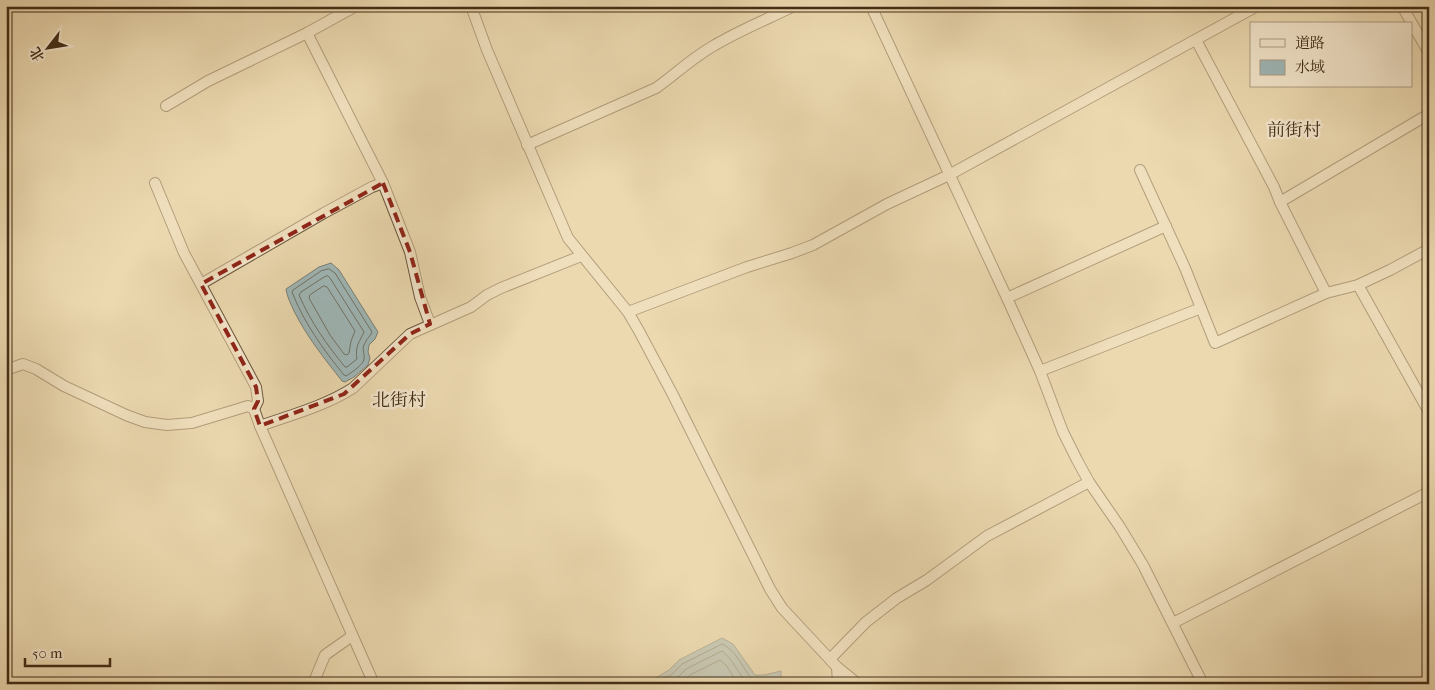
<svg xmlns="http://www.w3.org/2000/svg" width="1435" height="690" font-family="'IM FELL French Canon','Noto Serif SC',serif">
<rect width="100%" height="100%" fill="#ecd9b0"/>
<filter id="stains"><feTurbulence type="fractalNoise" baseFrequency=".004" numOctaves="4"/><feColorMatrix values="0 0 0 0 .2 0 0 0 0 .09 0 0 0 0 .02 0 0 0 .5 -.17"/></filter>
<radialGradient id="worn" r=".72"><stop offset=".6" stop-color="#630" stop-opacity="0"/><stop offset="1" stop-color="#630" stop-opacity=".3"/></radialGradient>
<g fill="#9fb7b8" stroke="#7a8077">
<path d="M 331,263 L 339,270 L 378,332 L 375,339 L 369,345 L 368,352 L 370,358 L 368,365 L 354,377 L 345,382 L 342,381 C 324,358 307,337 294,311 C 291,304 287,297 286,289 L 319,267 Z"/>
<path d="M 722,638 L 733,644 L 755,675 L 764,675 L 781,671 L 781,678 L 768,684 L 640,684 L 654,679 L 669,670 L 679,660 Z"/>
</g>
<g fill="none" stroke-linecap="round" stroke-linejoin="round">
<g stroke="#707267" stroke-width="1">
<path d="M 329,269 L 335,273 L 372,332 C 370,337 367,338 365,343 C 361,349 365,353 364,359 C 364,364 351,373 346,376 L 344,375 C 323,349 304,323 292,292 L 293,290 L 321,271 Z"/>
<path d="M 328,276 L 330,278 L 364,332 C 359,343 355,346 357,359 L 347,367 L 345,367 C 327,345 310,321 299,295 L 301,292 L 324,277 Z"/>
<path d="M 324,286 L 327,287 L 355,331 L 351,341 L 349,353 L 347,355 L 344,354 L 330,335 L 309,298 L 310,295 Z"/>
<path d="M 656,684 L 672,674 L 682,664 L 722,644 C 736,650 742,667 751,678 L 755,680 L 766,680 L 768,684"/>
<path d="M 668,684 L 676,679 L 686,669 L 722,651 C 733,659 738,674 748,684"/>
<path d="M 681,684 L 690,675 L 720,660 L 726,665 L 738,684"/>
</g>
<g stroke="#6c583c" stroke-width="12">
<g id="minor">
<path d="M 471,6 L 487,50 L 568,238 L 628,312 L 639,331 L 673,395 L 770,589 L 782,608 L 837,667 L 858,684"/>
<path d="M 871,6 L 1007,298 L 1040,371 L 1063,432 L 1077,460 L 1089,482 L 1120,527 L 1143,565 L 1203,684"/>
<path d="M 1402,6 L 1429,53"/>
<path d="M 307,33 L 383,183 L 410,252 L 420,297 L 430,324"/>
<path d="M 1196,40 L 1274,187 L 1280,202 L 1326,293"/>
<path d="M 166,106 L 208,81 L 307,33 L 356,6"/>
<path d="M 527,145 L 656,88 C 676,74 693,57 715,45 C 740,30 768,19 794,6"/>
<path d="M 1140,170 L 1185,268 L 1201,308"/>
<path d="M 155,183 L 184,253 L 256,387 L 258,401 L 254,409"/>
<path d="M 1280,202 L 1429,114"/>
<path d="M 201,284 L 324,213 L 372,187 L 383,183"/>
<path d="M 1358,285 L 1429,412"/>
<path d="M 1007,298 L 1166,226"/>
<path d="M 628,312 L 747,267 L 792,253 L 813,245 L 887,204 L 949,175 L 1257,6"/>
<path d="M 6,370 L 23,364 L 36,369 L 64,386 L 126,415 L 145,422 L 167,425 L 192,423 L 248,406 L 254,409 L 260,426 L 374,684"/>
<path d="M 1040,371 L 1201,308 L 1215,343 L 1326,293 L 1358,285 L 1390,270 L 1429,249"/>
<path d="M 260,426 C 291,415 325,406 353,388 L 410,334 L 471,307 L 487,295 L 501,288 L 581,256"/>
<path d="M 1173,623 L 1429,492"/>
<path d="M 830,659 L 866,622 L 897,598 L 927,580 L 987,536 L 1089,482"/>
<path d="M 837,667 L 838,684"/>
<path d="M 313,684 L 325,655 L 352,636"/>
</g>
</g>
<use href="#minor" stroke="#f3e6cc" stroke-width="10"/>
</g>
<path d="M0 0H1435V690H0ZM 383,183 L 410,252 L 430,324 L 410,334 L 344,394 L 260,426 L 254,409 L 258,401 L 256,387 L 201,284 Z" fill="#ecd9b0" fill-opacity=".55" fill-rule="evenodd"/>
<path fill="none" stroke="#8f2418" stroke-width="4" stroke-dasharray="10 6" stroke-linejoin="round" d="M 383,183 L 410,252 L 430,324 L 410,334 L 344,394 L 260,426 L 254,409 L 258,401 L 256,387 L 201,284 Z"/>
<g text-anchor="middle" stroke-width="5" stroke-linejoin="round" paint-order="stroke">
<g font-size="18" fill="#422d16" stroke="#f3e6cc">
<text x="1294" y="136">前街村</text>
<text x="399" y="406">北街村</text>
</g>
</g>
<rect width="1435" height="690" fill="none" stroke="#ecd9b0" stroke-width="25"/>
<rect x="8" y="8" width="1420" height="675" fill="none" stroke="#422d16" stroke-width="2.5"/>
<rect x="12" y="12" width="1410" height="665" fill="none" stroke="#422d16"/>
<rect x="1250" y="22" width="162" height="65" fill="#f3e6cc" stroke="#ac9c83"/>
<rect x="1260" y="39" width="25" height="8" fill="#f3e6cc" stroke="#ac9c83"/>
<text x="1295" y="48" font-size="15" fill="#422d16">道路</text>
<rect x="1260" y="60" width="25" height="15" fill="#9fb7b8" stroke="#ac9c83"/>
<text x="1295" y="72" font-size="15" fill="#422d16">水域</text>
<g transform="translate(48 48) rotate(239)" stroke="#f3e6cc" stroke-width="4" paint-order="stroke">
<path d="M0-4L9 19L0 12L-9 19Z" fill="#422d16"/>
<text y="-8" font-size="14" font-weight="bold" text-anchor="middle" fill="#422d16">北</text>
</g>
<path d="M25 658v8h85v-8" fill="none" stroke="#422d16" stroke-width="2.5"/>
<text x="32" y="658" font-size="15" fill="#422d16" stroke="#f3e6cc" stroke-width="4" paint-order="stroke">50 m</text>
<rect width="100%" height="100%" filter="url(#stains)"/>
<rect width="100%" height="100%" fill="url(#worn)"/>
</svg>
